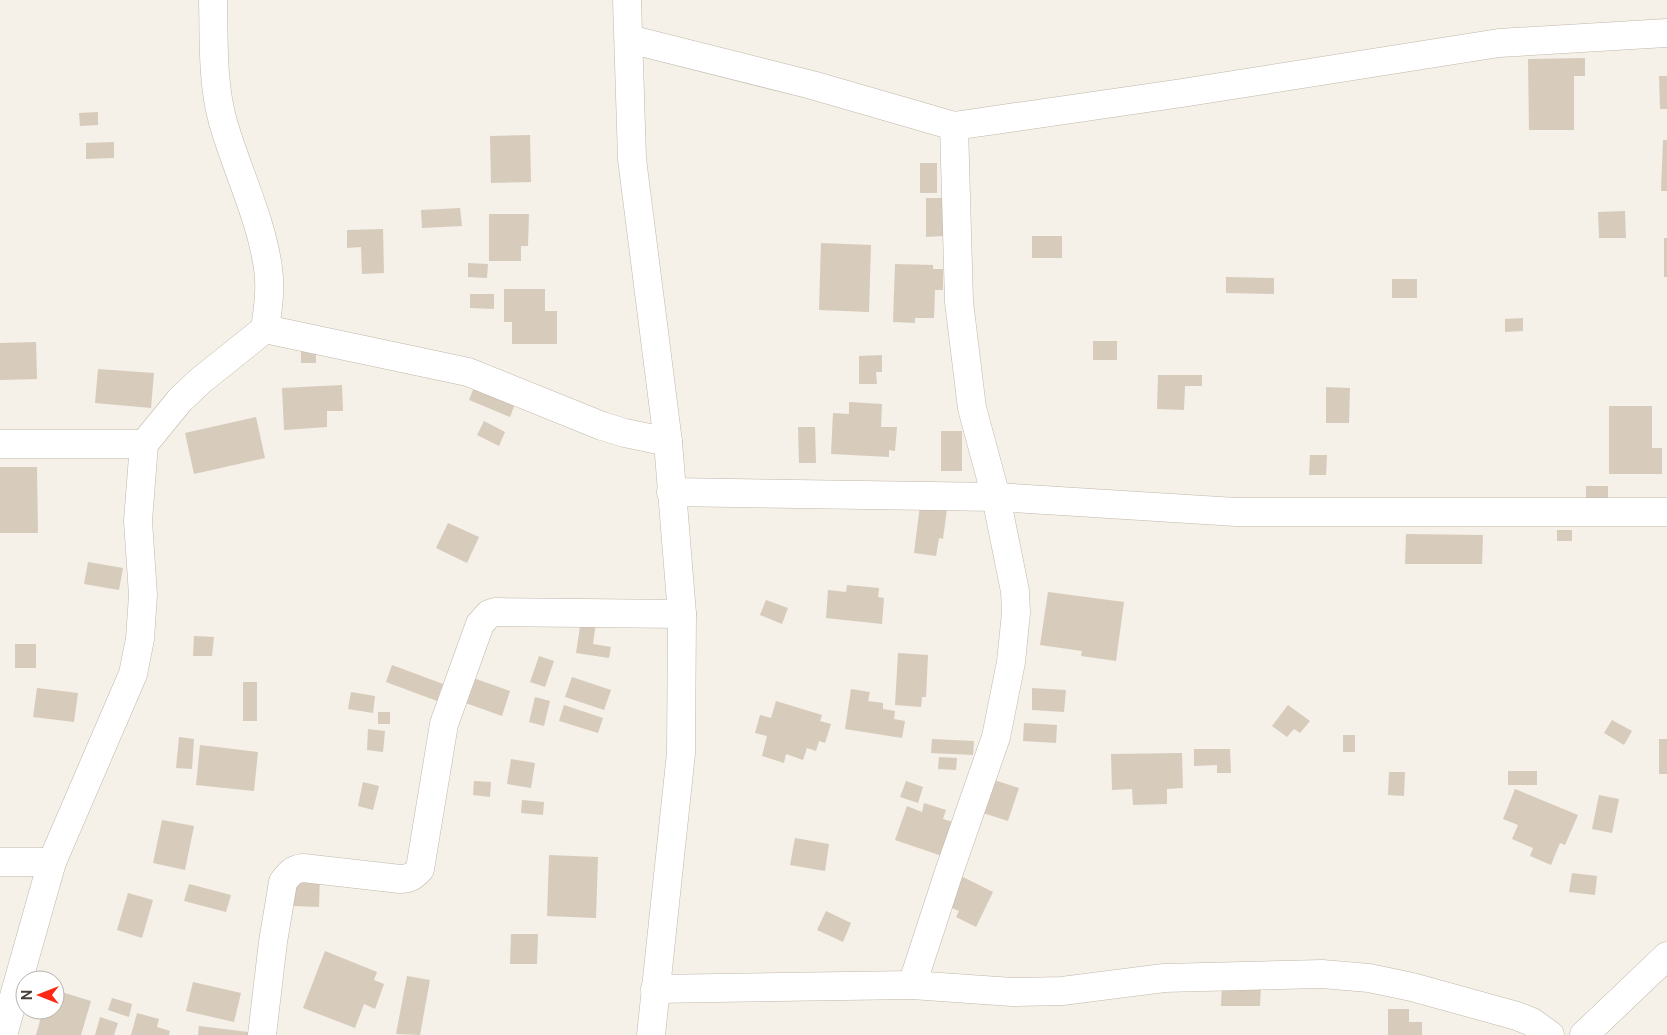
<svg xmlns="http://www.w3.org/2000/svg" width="1667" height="1035" font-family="'Public Sans',sans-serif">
<rect width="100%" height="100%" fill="#f5f0e8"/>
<g fill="#d7cbbc">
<path d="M 1585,58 L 1585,76 L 1574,76 L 1574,130 L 1529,130 L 1528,59 Z"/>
<path d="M 1659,76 L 1667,76 L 1667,109 L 1660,109 Z"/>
<path d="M 98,112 L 98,125 L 80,126 L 79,113 Z"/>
<path d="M 530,135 L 531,182 L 491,183 L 490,136 Z"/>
<path d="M 1663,140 L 1667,140 L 1667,191 L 1661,191 Z"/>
<path d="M 114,142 L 114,158 L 86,159 L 86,143 Z"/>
<rect x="920" y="163" width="17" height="30"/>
<path d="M 926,198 L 943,198 L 943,236 L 926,237 Z"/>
<path d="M 460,208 L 462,226 L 422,228 L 421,210 Z"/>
<path d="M 1625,211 L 1626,238 L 1599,238 L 1598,212 Z"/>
<path d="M 489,214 L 529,214 L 528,246 L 521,246 L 521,261 L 489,261 Z"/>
<path d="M 383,229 L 384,273 L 362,274 L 361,247 L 347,248 L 347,230 Z"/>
<rect x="1032" y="236" width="30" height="22"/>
<rect x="1664" y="238" width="3" height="39"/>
<path d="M 821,243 L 871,245 L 869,312 L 819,310 Z"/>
<path d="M 468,263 L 488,264 L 487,278 L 468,277 Z"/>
<path d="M 895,264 L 933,265 L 933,269 L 943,269 L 943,290 L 935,290 L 934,318 L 915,318 L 915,323 L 893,322 Z"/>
<path d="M 1226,277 L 1274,278 L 1274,294 L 1226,293 Z"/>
<rect x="1392" y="279" width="25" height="19"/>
<path d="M 504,289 L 545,289 L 545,311 L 557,311 L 557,344 L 512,344 L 512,322 L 504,322 Z"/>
<path d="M 470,294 L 494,294 L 494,309 L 470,308 Z"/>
<path d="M 1523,318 L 1523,331 L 1505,332 L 1505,319 Z"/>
<rect x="1093" y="341" width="24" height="19"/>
<path d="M 36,342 L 37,379 L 0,380 L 0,343 Z"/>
<rect x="301" y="344" width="15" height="19"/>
<path d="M 882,355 L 882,372 L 876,372 L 877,384 L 859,384 L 859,356 Z"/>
<path d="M 98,369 L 154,373 L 151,408 L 95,403 Z"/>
<path d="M 1158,375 L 1202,375 L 1202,386 L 1185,386 L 1184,410 L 1157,409 Z"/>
<path d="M 476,382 L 517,399 L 510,417 L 469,400 Z"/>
<path d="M 342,385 L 343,411 L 327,411 L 327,427 L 284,430 L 282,388 Z"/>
<path d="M 1326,387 L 1350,388 L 1349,423 L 1326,423 Z"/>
<path d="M 849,402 L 882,404 L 881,427 L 897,427 L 895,451 L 889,450 L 889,457 L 831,454 L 833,413 L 849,414 Z"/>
<path d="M 1609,406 L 1652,406 L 1652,448 L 1662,448 L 1662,474 L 1609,474 Z"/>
<path d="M 256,417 L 265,458 L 194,474 L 185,433 Z"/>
<path d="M 484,421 L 505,432 L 499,446 L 477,435 Z"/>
<path d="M 798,427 L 815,427 L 816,463 L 799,463 Z"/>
<rect x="941" y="431" width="21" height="40"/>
<path d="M 1310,455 L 1327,455 L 1326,475 L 1309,475 Z"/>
<path d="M 0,467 L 37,467 L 38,533 L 0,533 Z"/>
<rect x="1586" y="486" width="22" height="17"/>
<path d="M 920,505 L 947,509 L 943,539 L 939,538 L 936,556 L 914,553 Z"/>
<path d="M 448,523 L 479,537 L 467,563 L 436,548 Z"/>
<rect x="1557" y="530" width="15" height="11"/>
<path d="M 1406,534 L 1483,535 L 1482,564 L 1405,564 Z"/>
<path d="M 88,562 L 123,568 L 119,590 L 84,584 Z"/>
<path d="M 847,585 L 879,588 L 878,597 L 884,598 L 882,624 L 826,618 L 828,590 L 846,592 Z"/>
<path d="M 1048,592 L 1124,602 L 1116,661 L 1081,656 L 1082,651 L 1040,645 Z"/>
<path d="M 766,600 L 788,608 L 782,624 L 760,615 Z"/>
<path d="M 581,620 L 596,622 L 593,644 L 611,647 L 609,658 L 576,653 Z"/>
<path d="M 194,636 L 214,637 L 212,656 L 193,656 Z"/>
<rect x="15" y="644" width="21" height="24"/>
<path d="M 898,653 L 928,655 L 926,697 L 922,697 L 921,707 L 895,705 Z"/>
<path d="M 539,656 L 554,661 L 545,687 L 530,682 Z"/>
<path d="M 392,665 L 443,684 L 437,701 L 386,682 Z"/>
<path d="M 468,676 L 510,691 L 502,716 L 460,701 Z"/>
<path d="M 572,677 L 611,690 L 604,710 L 565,697 Z"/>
<rect x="243" y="682" width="14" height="39"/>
<path d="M 37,688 L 78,693 L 74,722 L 33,717 Z"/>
<path d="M 1032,688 L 1066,690 L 1064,712 L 1032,710 Z"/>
<path d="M 851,689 L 870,692 L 868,701 L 883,703 L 883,709 L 895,711 L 894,719 L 905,721 L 902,738 L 845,729 Z"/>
<path d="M 351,692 L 375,696 L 373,713 L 348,709 Z"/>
<path d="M 535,697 L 550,701 L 544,726 L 529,722 Z"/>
<path d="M 776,701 L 822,715 L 820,721 L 831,724 L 825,743 L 819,741 L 816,751 L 807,748 L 803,760 L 786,754 L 784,763 L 762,756 L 767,736 L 755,733 L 760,715 L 771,718 Z"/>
<path d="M 564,705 L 603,718 L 598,733 L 559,721 Z"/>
<path d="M 1288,705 L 1310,721 L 1300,733 L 1294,729 L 1287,737 L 1272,726 Z"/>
<rect x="378" y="712" width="12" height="12"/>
<path d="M 1612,720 L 1632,731 L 1624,745 L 1604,733 Z"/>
<path d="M 1024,723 L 1057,725 L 1056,743 L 1023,741 Z"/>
<path d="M 368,729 L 385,731 L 383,752 L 367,750 Z"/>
<rect x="1343" y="735" width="12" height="17"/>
<path d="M 179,737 L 194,739 L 192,769 L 176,768 Z"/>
<path d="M 932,739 L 974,741 L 973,755 L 931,753 Z"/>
<rect x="1659" y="739" width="8" height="35"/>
<path d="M 200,745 L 258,752 L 254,791 L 196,785 Z"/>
<path d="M 1194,749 L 1230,749 L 1231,773 L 1217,773 L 1217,765 L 1194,766 Z"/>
<path d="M 1182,753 L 1183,788 L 1167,789 L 1167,804 L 1133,805 L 1132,789 L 1112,790 L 1111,754 Z"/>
<path d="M 939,757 L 957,758 L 956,770 L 938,769 Z"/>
<path d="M 511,759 L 535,763 L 531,788 L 507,784 Z"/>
<rect x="1508" y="771" width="29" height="14"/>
<path d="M 1389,772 L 1405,772 L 1404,796 L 1388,795 Z"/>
<path d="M 994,780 L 1019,788 L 1008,821 L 983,813 Z"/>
<path d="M 474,781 L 491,782 L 490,797 L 473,795 Z"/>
<path d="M 906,781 L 923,787 L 918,803 L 900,797 Z"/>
<path d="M 363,782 L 379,786 L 373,810 L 358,806 Z"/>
<path d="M 1515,789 L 1578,815 L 1565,845 L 1560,843 L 1551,865 L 1530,856 L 1533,848 L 1512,839 L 1518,825 L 1503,819 Z"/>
<path d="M 1599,795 L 1619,799 L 1612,833 L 1592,829 Z"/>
<path d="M 522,800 L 544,802 L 543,815 L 521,813 Z"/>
<path d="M 924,803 L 946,810 L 943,819 L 953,822 L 942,856 L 895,840 L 907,806 L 922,812 Z"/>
<path d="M 162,820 L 194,826 L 185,870 L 153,863 Z"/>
<path d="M 795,838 L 829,844 L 825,871 L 790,865 Z"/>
<path d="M 549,855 L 598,857 L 596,918 L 547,916 Z"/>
<path d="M 295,872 L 320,873 L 319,907 L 293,906 Z"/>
<path d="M 1572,873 L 1597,876 L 1595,895 L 1569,892 Z"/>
<path d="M 957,874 L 993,892 L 976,927 L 956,917 L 959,911 L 943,904 Z"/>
<path d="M 189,884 L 231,895 L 226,912 L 184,901 Z"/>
<path d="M 128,893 L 153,900 L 142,938 L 117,930 Z"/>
<path d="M 826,911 L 851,923 L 843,942 L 817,930 Z"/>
<path d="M 511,934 L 538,934 L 537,964 L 510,964 Z"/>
<path d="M 325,951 L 377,972 L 374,980 L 384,984 L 375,1009 L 364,1004 L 355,1028 L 303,1008 Z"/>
<path d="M 407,976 L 430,980 L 420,1035 L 396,1034 Z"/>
<path d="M 193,982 L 241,993 L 234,1022 L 186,1011 Z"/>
<path d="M 1222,984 L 1261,985 L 1260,1006 L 1221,1006 Z"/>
<path d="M 55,990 L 91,1001 L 81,1035 L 36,1035 L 43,1010 L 55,1010 Z"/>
<path d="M 112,998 L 132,1004 L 129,1017 L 108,1010 Z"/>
<path d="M 1388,1009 L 1409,1009 L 1409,1022 L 1422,1022 L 1422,1035 L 1388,1035 Z"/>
<path d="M 137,1013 L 159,1019 L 157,1027 L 170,1031 L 169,1035 L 131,1035 Z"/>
<path d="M 100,1017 L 118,1023 L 114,1035 L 95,1035 Z"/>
<path d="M 199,1026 L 248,1032 L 248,1035 L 198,1035 Z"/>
</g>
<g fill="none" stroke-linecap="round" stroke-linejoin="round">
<g stroke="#c1b7a9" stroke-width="29">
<g id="minor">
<path d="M 627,0 L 632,159 L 668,442 L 682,614 L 681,753 L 651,1035"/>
<path d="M 629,39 L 812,85 L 954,126 L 1182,93 L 1499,43 L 1667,33"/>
<path d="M 265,329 L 468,372 L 602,426 L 625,433 L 668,442"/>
<path d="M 0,444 L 144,444"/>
<path d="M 671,492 L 996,497 L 1236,512 L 1667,512"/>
<path d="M 0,862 L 52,862"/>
<path d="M 912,985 L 949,872 L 996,737 L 1011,662 L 1016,613 L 1015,591 L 996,497 L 972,408 L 959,302 L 954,126"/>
<path d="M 655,989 L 912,985 L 1012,992 L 1062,991 L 1164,978 L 1322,974 L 1369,978 L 1412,987 L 1517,1016 L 1532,1022 L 1550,1035"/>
<path d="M 3,1035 L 52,862 L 133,674 L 140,639 L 143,595 L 138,521 L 144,444 L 180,400 L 200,381 L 265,329 C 268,309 271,288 268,268 C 261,218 237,171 223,122 C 212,83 214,40 213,0"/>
<path d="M 262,1035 L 273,942 L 283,882 C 289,874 293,869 303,868 L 400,879 C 409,879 414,876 420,869 L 444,724 L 480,624 L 489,614 L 495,612 L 682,614"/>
<path d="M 1584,1035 L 1667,956"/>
</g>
</g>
<use href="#minor" stroke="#fff" stroke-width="28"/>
</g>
<g transform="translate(40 995) rotate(270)"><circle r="24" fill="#ffffff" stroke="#b6b3af"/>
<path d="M0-4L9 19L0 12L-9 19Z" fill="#ff2814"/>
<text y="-8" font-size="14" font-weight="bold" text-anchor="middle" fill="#484036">N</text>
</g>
</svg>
